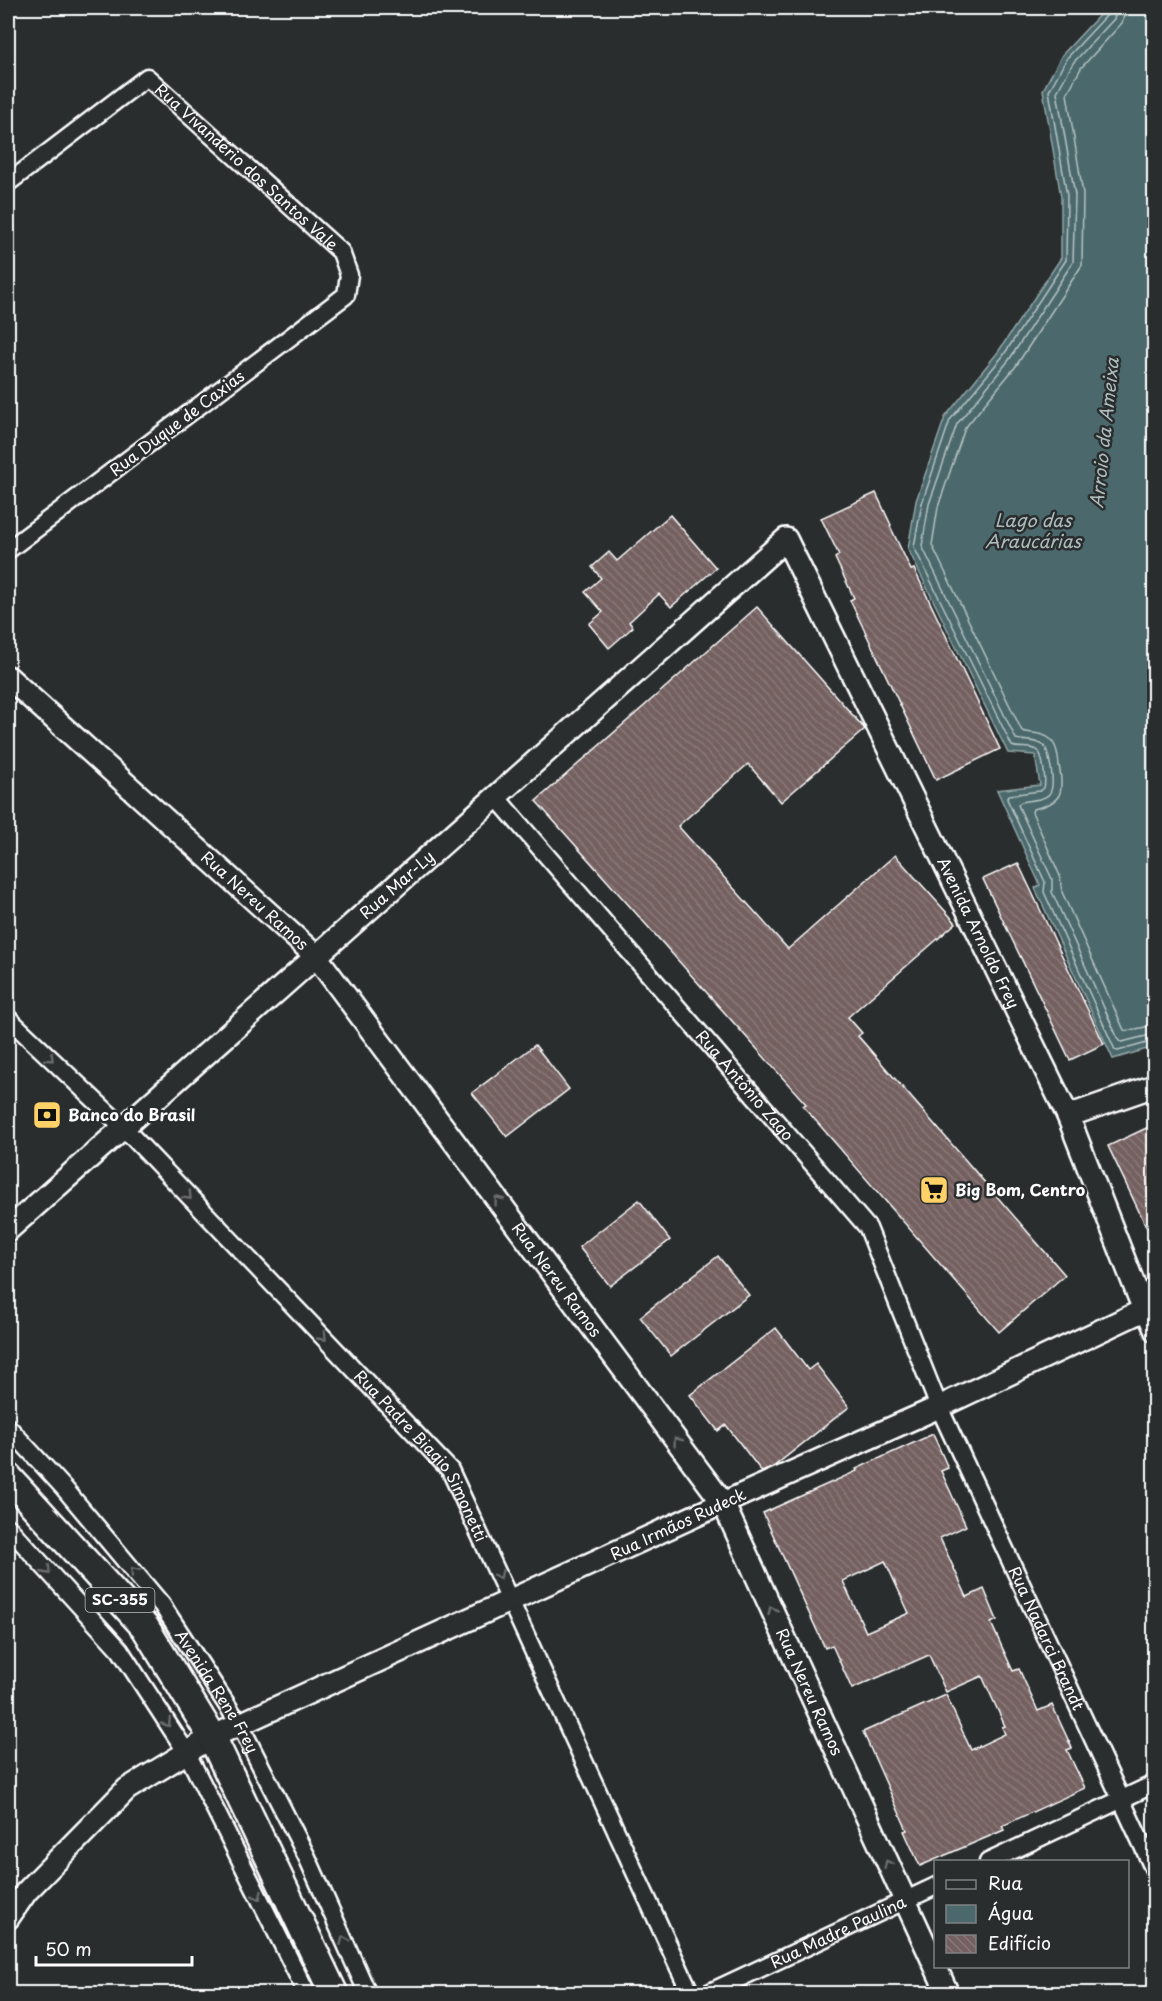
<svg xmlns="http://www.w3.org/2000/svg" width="1162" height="2001" font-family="'Playpen Sans',sans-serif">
<defs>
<pattern id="building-back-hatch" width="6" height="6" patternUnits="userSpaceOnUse" patternTransform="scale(1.5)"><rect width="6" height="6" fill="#746061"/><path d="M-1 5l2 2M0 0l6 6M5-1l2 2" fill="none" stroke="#897879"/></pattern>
</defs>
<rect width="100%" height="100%" fill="#2a2d2e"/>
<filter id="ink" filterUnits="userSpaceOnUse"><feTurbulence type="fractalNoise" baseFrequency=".0167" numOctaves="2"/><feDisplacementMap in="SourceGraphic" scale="12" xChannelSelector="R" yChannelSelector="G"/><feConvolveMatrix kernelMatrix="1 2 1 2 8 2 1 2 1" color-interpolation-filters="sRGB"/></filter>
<g filter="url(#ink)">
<path fill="#4b696c" stroke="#93a5a7" stroke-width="1.5" d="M 1106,8 L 1154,8 L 1154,1047 L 1113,1059 L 1035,888 L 1040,885 L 997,790 L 1040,785 L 1035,755 L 1008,753 L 908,549 L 916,501 L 945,417 L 998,352 L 1061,258 L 1061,197 L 1043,90 L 1062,55 Z"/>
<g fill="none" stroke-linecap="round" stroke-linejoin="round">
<g stroke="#b7c3c4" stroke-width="1.5">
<path d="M 1110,8 L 1108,14 L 1067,58 L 1049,91 L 1067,196 L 1066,260 L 1003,356 L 950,420 L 922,503 L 914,547 L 1012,746 C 1019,749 1030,746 1037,750 C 1043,753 1046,782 1044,788 L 1040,791 L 1009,795 L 1007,799 L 1045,882 L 1044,892 L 1115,1050 L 1118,1051 L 1154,1041"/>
<path d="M 1117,8 L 1114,19 L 1073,63 L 1057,92 L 1075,195 L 1073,262 L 1009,360 L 957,424 L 929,504 L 922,546 L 1016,739 C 1025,742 1037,739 1044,746 C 1049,751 1049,761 1051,768 C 1056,799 1048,798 1021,802 L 1018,805 L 1052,879 L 1052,892 L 1119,1041 L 1122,1042 L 1154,1034"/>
<path d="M 1126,8 L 1122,23 L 1081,68 L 1067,94 L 1083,194 L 1082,265 L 1016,366 L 965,428 L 938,507 L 932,545 L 1022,731 C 1031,734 1041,732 1049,738 C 1057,745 1058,755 1059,765 C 1064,792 1063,803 1033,809 L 1032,812 L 1060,876 L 1062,892 L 1124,1030 L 1127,1031 L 1154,1025"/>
</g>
</g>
<g fill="url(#building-back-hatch)" stroke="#fff" stroke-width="1.5" fill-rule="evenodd">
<path d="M 876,493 L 891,525 L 890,526 L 911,570 L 914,569 L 1000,749 L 936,780 L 850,600 L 854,598 L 835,558 L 839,555 L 821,518 Z"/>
<path d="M 670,515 L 716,568 L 671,607 L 659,594 L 629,622 L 633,627 L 609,648 L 589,624 L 603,612 L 585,592 L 601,578 L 592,567 L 609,552 L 617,561 Z"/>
<path d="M 757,607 L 865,729 L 781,802 L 748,764 L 678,826 L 788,949 L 895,855 L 956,923 L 848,1017 L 862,1033 L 858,1036 L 1065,1275 L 999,1332 L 803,1106 L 806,1104 L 536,801 Z"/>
<path d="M 1018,863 L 1104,1044 L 1070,1060 L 983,879 Z"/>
<path d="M 535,1045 L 569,1089 L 507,1137 L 472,1093 Z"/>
<path d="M 1155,1124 L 1155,1245 L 1108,1146 Z"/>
<path d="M 639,1200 L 670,1240 L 610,1286 L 579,1247 Z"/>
<path d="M 718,1256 L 749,1295 L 671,1356 L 640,1317 Z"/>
<path d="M 776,1328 L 808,1370 L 816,1364 L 849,1407 L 773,1467 L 762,1472 L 726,1425 L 718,1431 L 690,1395 Z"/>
<path d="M 933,1434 L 948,1468 L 941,1471 L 966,1526 L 940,1538 L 967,1597 L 984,1589 L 997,1620 L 991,1623 L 1013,1671 L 1019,1669 L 1038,1711 L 1052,1705 L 1072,1748 L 1067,1750 L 1085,1788 L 1002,1826 L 1004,1830 L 920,1866 L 904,1831 L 907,1830 L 863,1732 L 946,1695 L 971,1750 L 1005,1734 L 1002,1727 L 1005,1726 L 982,1676 L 946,1692 L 929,1655 L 852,1689 L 832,1645 L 825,1648 L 763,1513 L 857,1471 L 856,1469 ZM 885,1561 L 909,1613 L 866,1632 L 843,1581 Z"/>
</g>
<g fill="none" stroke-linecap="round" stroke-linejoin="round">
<g stroke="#fff" stroke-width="21">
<g id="minor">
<path id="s1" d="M 8,183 L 147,77 L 341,252 L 349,275 L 346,295 L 8,550"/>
<path id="s2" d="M 496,797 L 868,1228 L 939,1407 L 1154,1870"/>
<path id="s3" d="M 8,1018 L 123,1127 L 450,1470 L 691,1994"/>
<path d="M 1144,1310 L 1154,1333"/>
<path id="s4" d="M 8,1427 L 64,1488 L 162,1605 L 240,1725 L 307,1857 L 368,1994"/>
<path d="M 8,1527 L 120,1650 L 187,1753 L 307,1994"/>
<path d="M 988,1862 L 1154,1784"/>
<path id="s5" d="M 706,1994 L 936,1886"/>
</g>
</g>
<g stroke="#fff" stroke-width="26">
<g id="tertiary">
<path id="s6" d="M 8,677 L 316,956 L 723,1503 L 948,1994"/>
<path d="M 1068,1116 L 1154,1086"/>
<path id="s7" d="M 8,1230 L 786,539 L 1068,1116 L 1144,1310 L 939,1407 L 723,1503 L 212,1737 L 127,1789 L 26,1892 L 8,1918"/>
</g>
</g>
<g stroke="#fff" stroke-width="32">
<path id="primary" d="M 8,1477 L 145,1627 L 212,1737 L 334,1994"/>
</g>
<use href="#minor" stroke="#2a2d2e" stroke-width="16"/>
<use href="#tertiary" stroke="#2a2d2e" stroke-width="21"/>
<use href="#primary" stroke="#2a2d2e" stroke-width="27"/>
</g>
<defs><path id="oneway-chevron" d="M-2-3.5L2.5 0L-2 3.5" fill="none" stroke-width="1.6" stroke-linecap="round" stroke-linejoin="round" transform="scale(1.5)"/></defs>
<g stroke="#6a6c6d">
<use href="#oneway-chevron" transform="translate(50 1058) rotate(43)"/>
<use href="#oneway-chevron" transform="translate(188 1196) rotate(46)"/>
<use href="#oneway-chevron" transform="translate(498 1200) rotate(-127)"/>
<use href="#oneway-chevron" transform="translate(323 1337) rotate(46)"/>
<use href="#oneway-chevron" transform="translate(677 1441) rotate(-127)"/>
<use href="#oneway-chevron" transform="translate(47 1571) rotate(48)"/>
<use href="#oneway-chevron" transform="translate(134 1571) rotate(-130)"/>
<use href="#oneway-chevron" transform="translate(499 1575) rotate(65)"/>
<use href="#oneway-chevron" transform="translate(772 1610) rotate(-115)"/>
<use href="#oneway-chevron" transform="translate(167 1723) rotate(57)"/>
<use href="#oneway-chevron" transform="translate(888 1864) rotate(-115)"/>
<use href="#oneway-chevron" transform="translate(258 1896) rotate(64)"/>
<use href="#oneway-chevron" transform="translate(344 1940) rotate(-114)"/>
</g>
</g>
<defs>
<g id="bank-square" transform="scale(1.5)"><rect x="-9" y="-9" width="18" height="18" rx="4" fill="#ffd166" stroke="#2a2d2e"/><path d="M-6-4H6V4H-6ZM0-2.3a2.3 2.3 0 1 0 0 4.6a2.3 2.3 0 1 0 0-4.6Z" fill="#111"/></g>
<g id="supermarket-square" transform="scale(1.5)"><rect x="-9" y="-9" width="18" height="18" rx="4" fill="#ffd166" stroke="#2a2d2e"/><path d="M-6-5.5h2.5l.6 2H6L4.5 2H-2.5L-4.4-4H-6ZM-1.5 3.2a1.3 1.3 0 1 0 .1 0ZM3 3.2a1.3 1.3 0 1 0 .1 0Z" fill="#111"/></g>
</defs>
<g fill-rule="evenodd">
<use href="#bank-square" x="47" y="1115"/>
<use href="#supermarket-square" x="934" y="1190"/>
</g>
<g text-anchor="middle" stroke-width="5" stroke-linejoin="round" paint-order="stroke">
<rect fill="#2a2d2e" stroke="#bfc0c0" stroke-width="1.5" x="85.5" y="1588" width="69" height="24" rx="4.5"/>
<g font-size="15" font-weight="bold" fill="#fff">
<text x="120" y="1605">SC-355</text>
</g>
<g font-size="16" fill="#fff" stroke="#2a2d2e">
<text dy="6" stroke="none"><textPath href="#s1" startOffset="309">Rua Vivandério dos Santos Vale</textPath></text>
<text transform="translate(177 423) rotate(-37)" y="6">Rua Duque de Caxias</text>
<text dy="6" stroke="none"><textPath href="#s7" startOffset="520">Rua Mar-Ly</textPath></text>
<text dy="6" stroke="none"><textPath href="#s6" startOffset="333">Rua Nereu Ramos</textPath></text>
<text dy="6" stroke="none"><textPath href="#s7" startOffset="1479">Avenida Arnoldo Frey</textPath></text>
<text dy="6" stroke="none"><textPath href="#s2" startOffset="381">Rua Antônio Zago</textPath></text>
<text dy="6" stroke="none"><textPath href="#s6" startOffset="819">Rua Nereu Ramos</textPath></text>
<text dy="6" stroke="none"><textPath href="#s3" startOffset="604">Rua Padre Biagio Simonetti</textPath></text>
<text transform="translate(678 1524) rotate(-25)" y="6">Rua Irmãos Rudeck</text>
<text dy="6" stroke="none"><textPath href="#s2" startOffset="1017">Rua Nadarci Brandt</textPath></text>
<text dy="6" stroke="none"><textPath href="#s6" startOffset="1305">Rua Nereu Ramos</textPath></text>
<text dy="6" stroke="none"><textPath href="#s4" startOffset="338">Avenida René Frey</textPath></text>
<text dy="6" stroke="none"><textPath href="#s5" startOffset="146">Rua Madre Paulina</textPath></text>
</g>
<g font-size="16" font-weight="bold" fill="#fff" stroke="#2a2d2e" text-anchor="start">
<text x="68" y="1121">Banco do Brasil</text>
<text x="955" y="1196">Big Bom, Centro</text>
</g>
<g font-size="18" font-style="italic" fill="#aebcbd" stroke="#2a2d2e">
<text transform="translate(1105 433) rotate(-84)" y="6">Arroio da Ameixa</text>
<text x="1033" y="527">Lago das<tspan x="1033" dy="21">Araucárias</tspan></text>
</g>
</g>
<rect width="1162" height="2001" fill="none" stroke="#2a2d2e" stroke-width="30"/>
<rect x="15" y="15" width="1132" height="1971" fill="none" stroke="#fff" stroke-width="2" filter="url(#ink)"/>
<rect x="934" y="1860" width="195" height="108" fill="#2a2d2e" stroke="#7f8182" stroke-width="1.5"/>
<rect x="946" y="1880" width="30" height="9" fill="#2a2d2e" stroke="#7f8182" stroke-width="1.5"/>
<text x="988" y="1890" font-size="18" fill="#ffffff">Rua</text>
<rect x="946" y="1905" width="30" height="18" fill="#4b696c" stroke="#7f8182" stroke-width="1.5"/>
<text x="988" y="1920" font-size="18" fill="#ffffff">Água</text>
<rect x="946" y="1935" width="30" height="18" fill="url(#building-back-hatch)" stroke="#7f8182" stroke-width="1.5"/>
<text x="988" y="1950" font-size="18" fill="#ffffff">Edifício</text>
<path d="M36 1956v9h156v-9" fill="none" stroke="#ffffff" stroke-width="3"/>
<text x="45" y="1956" font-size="18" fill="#ffffff" stroke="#2a2d2e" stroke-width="4.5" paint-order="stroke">50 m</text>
</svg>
